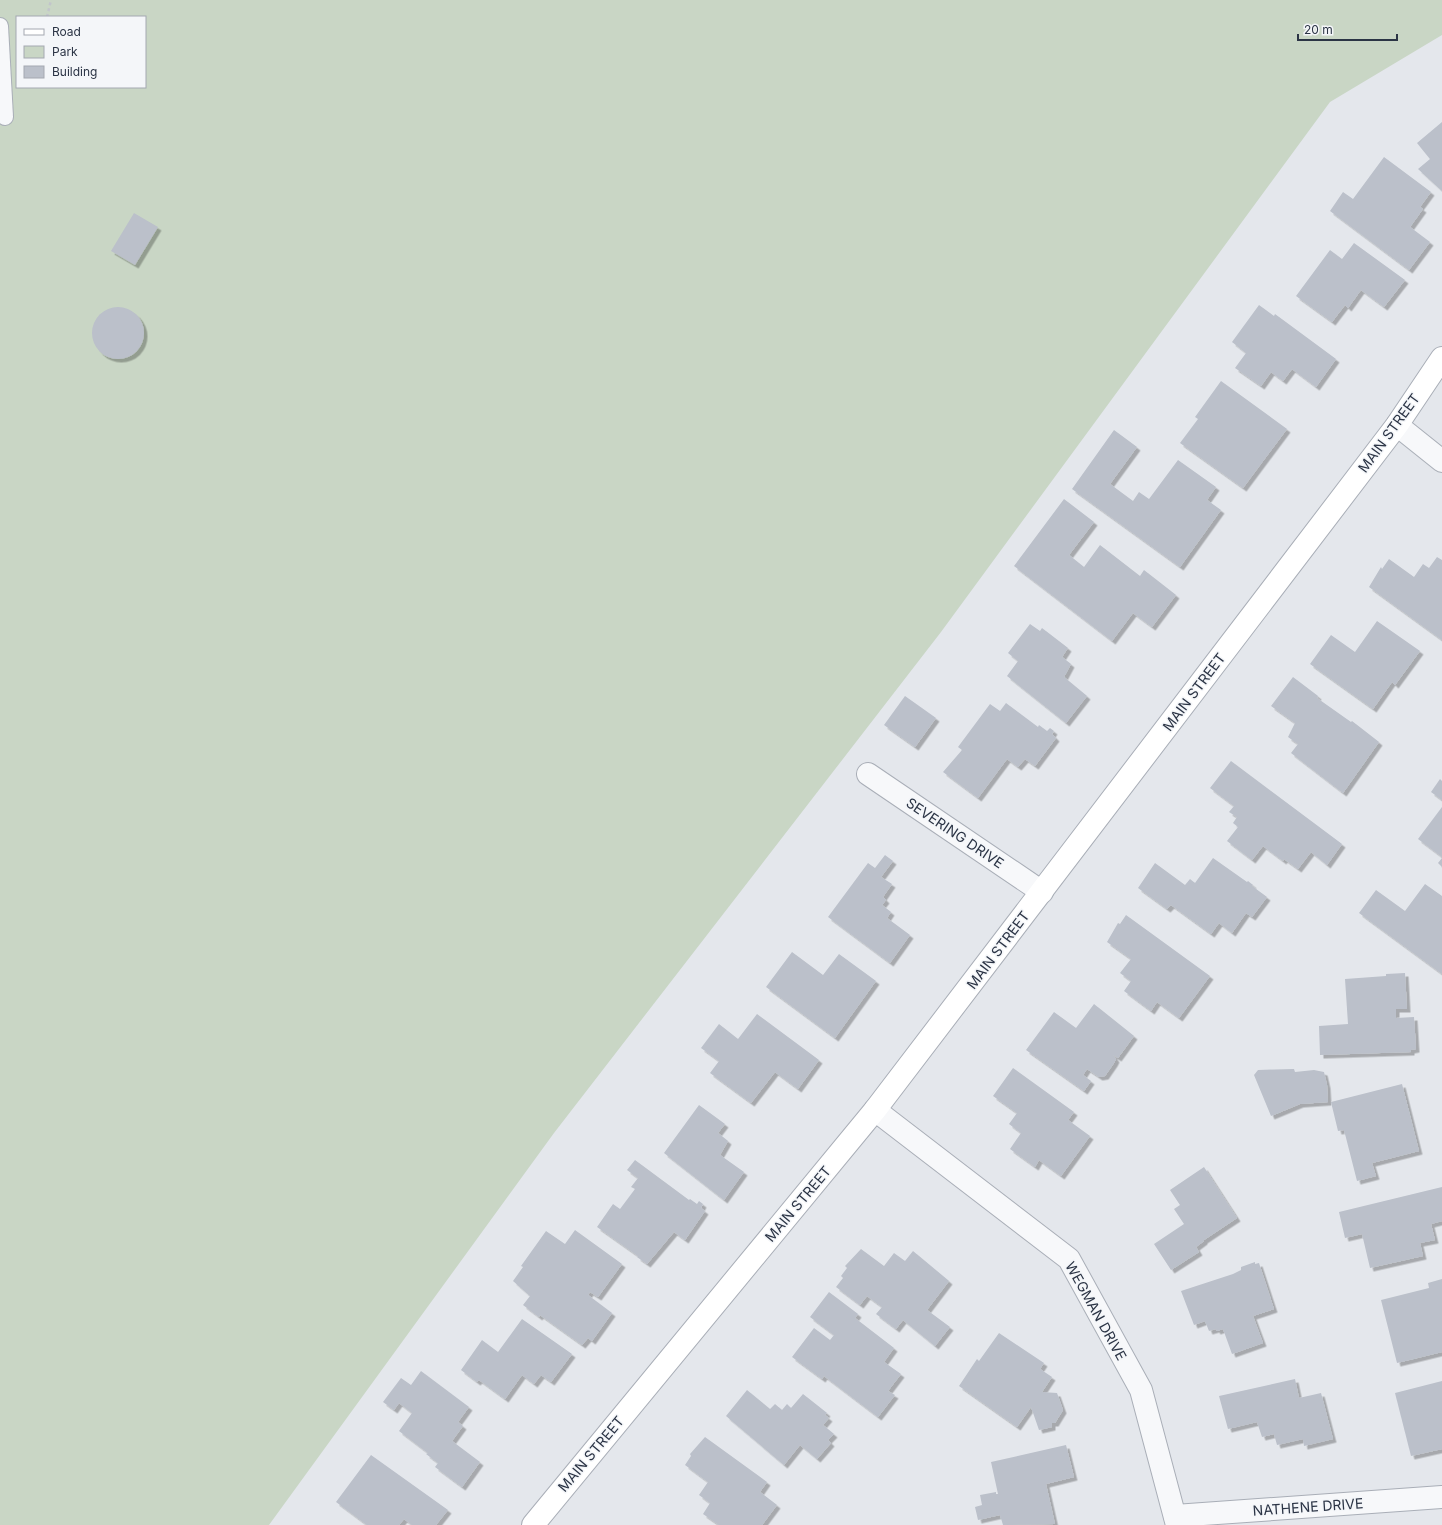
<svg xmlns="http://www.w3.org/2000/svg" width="1442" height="1525" font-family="Inter,sans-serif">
<defs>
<filter id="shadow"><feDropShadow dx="3.5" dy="3.5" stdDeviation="0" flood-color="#0004"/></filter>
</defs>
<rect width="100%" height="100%" fill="#e4e7ec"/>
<path fill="#c9d6c5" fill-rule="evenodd" d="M 0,0 L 1442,0 L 1442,35 L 1330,102 L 941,632 L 554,1133 L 269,1525 L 0,1525 ZM 17,17 L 145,17 L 145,87 L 17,87 Z"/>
<g fill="#bbc0ca" filter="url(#shadow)">
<path d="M 1442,122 L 1442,191 L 1418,169 L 1430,159 L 1417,143 Z"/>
<path d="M 1384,157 L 1431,192 L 1420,207 L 1423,209 L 1410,227 L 1430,242 L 1409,270 L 1330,211 L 1343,192 L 1353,199 Z"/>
<path d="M 134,213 L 158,227 L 135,265 L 111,251 Z"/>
<path d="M 1354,243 L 1405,280 L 1384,307 L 1361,290 L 1348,308 L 1345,305 L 1332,322 L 1296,296 L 1330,250 L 1342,259 Z"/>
<path d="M 1259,305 L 1274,316 L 1275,314 L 1336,359 L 1316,387 L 1292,369 L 1283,381 L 1271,372 L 1261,386 L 1235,368 L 1246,353 L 1232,342 Z"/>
<circle cx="118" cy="333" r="26"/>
<path d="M 1221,381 L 1287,429 L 1243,488 L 1180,443 L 1198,419 L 1195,417 Z"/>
<path d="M 1114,430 L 1137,447 L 1110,484 L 1133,501 L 1139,492 L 1149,499 L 1178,460 L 1216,487 L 1207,500 L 1221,510 L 1180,567 L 1072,489 Z"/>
<path d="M 1064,499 L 1094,522 L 1069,555 L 1084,567 L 1100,545 L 1140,576 L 1144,570 L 1176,595 L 1152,627 L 1133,613 L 1112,641 L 1014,566 Z"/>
<path d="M 1437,557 L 1442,560 L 1442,640 L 1369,587 L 1381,567 L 1382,569 L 1389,559 L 1414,577 L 1423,564 L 1429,568 Z"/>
<path d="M 1377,621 L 1420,651 L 1395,685 L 1392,682 L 1373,709 L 1310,664 L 1331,635 L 1355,652 Z"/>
<path d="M 1030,624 L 1040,631 L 1042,628 L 1068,648 L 1062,657 L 1071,664 L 1064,677 L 1087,696 L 1066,723 L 1007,676 L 1018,661 L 1008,653 Z"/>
<path d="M 1293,677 L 1318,696 L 1317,698 L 1351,722 L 1352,721 L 1379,742 L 1343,793 L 1291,753 L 1298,744 L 1288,737 L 1295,723 L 1271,706 Z"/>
<path d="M 905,696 L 936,718 L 915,747 L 884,725 Z"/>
<path d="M 1006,703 L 1038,727 L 1039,725 L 1047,731 L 1050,728 L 1054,731 L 1052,734 L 1056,738 L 1035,766 L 1025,759 L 1018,767 L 1007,759 L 978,798 L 943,772 L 962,750 L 958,747 L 990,704 L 1000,711 Z"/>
<path d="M 1231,761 L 1342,844 L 1327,865 L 1311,852 L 1298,869 L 1284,859 L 1283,861 L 1263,846 L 1252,860 L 1227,841 L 1238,827 L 1233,823 L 1237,817 L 1229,812 L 1234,806 L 1210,788 Z"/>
<path d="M 1440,779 L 1442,781 L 1442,800 L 1431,792 Z"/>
<path d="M 1442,807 L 1442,857 L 1418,839 Z"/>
<path d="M 885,855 L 893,861 L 881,877 L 892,884 L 883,897 L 886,900 L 882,905 L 891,912 L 887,918 L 910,935 L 890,963 L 828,917 L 868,863 L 875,868 Z"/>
<path d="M 1213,858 L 1247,882 L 1248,881 L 1253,885 L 1252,886 L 1267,897 L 1252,917 L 1246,913 L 1232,933 L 1219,923 L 1211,934 L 1171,905 L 1167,909 L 1138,888 L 1155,863 L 1185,885 L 1190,879 L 1195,883 Z"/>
<path d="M 1442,858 L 1442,867 L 1438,863 Z"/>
<path d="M 1425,884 L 1442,896 L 1442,974 L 1359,913 L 1376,890 L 1405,911 Z"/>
<path d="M 1126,915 L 1210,976 L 1179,1018 L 1157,1002 L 1151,1011 L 1124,991 L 1131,981 L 1120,973 L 1131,959 L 1107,942 L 1118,923 L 1120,924 Z"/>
<path d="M 792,952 L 823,975 L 839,954 L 876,981 L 835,1038 L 766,987 Z"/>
<path d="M 1405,973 L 1407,1009 L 1396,1009 L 1396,1018 L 1414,1017 L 1416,1049 L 1411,1050 L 1411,1052 L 1320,1055 L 1319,1026 L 1348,1024 L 1345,979 L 1386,976 L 1386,974 Z"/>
<path d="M 1094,1004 L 1134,1036 L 1118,1058 L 1113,1055 L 1116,1059 L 1114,1063 L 1105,1076 L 1099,1077 L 1087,1069 L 1083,1075 L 1091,1081 L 1084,1091 L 1026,1050 L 1054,1012 L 1076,1028 Z"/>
<path d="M 757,1014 L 819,1060 L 798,1089 L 775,1072 L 751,1103 L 710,1073 L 719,1061 L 701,1048 L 719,1024 L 738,1039 Z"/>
<path d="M 1013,1068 L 1074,1112 L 1068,1120 L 1090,1136 L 1061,1176 L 1039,1160 L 1035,1167 L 1010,1149 L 1021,1133 L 1009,1124 L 1017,1113 L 993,1096 Z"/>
<path d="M 1294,1069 L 1295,1072 L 1314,1070 L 1324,1072 L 1327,1085 L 1328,1102 L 1300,1104 L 1271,1116 L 1254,1075 L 1258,1070 Z"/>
<path d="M 1402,1084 L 1419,1151 L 1372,1163 L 1376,1176 L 1357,1181 L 1344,1130 L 1338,1131 L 1331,1102 Z"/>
<path d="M 699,1105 L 725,1124 L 718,1133 L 728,1141 L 720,1155 L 744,1172 L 724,1200 L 664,1153 Z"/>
<path d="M 635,1160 L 689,1200 L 690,1199 L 697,1204 L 699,1201 L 703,1204 L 701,1208 L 705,1211 L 685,1240 L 674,1232 L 647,1264 L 637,1257 L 638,1256 L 597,1227 L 613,1204 L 620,1209 L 635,1189 L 631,1187 L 638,1178 L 627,1170 Z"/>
<path d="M 1204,1167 L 1237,1218 L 1204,1240 L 1204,1241 L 1196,1247 L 1199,1252 L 1171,1270 L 1154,1244 L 1184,1224 L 1174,1209 L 1180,1205 L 1170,1190 Z"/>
<path d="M 1442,1187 L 1442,1221 L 1431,1224 L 1435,1240 L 1420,1243 L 1423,1256 L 1370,1268 L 1362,1234 L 1345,1238 L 1339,1212 Z"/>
<path d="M 575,1230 L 622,1264 L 598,1297 L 590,1292 L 588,1295 L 612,1313 L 592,1341 L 588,1338 L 582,1345 L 540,1315 L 539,1317 L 523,1305 L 530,1296 L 513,1281 L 523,1267 L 521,1266 L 546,1231 L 565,1244 Z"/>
<path d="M 861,1249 L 884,1266 L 894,1253 L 905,1261 L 913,1251 L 949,1281 L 927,1310 L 950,1327 L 935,1346 L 903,1320 L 896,1329 L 876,1314 L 882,1307 L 867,1296 L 860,1305 L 836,1287 L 843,1278 L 841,1276 L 847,1268 L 845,1266 Z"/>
<path d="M 1255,1262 L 1255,1264 L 1259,1263 L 1274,1309 L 1253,1316 L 1263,1343 L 1232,1354 L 1223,1329 L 1217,1331 L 1216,1329 L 1209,1331 L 1205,1321 L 1194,1325 L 1181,1291 L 1233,1274 L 1241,1270 L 1241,1267 Z"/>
<path d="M 1442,1279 L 1442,1352 L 1397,1363 L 1381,1300 L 1429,1288 L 1428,1283 Z"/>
<path d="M 829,1292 L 858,1314 L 855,1318 L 894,1348 L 884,1362 L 901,1374 L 888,1391 L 895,1395 L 878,1417 L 824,1376 L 822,1379 L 792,1357 L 814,1328 L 830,1340 L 834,1335 L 810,1317 Z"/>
<path d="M 522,1319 L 572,1354 L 551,1382 L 541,1375 L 534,1384 L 522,1375 L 505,1399 L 479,1380 L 477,1382 L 461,1370 L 482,1340 L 498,1352 Z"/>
<path d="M 999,1333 L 1044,1363 L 1040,1369 L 1052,1377 L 1042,1392 L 1057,1393 L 1063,1410 L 1055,1423 L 1052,1423 L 1052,1427 L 1039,1430 L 1031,1407 L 1017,1427 L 959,1386 L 977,1359 L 979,1361 Z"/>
<path d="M 421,1371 L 469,1407 L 458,1422 L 463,1426 L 452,1441 L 480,1462 L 462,1487 L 435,1467 L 438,1463 L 426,1454 L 428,1453 L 399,1431 L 412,1413 L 399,1403 L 394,1410 L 383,1402 L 401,1378 L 411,1385 Z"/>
<path d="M 1295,1379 L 1299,1398 L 1321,1393 L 1333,1439 L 1304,1446 L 1303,1439 L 1277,1445 L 1274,1434 L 1262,1437 L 1257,1422 L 1228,1429 L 1219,1396 Z"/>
<path d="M 1442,1381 L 1442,1449 L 1411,1456 L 1395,1393 Z"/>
<path d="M 747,1390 L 770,1409 L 775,1404 L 782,1410 L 787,1404 L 791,1408 L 803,1394 L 827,1413 L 825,1415 L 829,1418 L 823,1425 L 834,1434 L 828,1440 L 831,1443 L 817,1459 L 800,1445 L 784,1465 L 726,1416 Z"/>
<path d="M 705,1437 L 767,1482 L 760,1492 L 777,1505 L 762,1525 L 719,1525 L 703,1514 L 710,1503 L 699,1495 L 708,1482 L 685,1465 L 691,1456 L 690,1454 Z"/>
<path d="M 1066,1445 L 1074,1477 L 1046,1484 L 1055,1524 L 1003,1525 L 1000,1515 L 978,1520 L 975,1507 L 982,1505 L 980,1495 L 996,1492 L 996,1494 L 998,1494 L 991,1462 Z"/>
<path d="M 371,1455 L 448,1510 L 436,1525 L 412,1525 L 404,1519 L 399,1525 L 367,1525 L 336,1502 Z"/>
</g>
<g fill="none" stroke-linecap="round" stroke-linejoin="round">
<g stroke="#a9aeb7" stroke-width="18">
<path id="lane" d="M 0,26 L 5,117"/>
</g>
<g stroke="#a9aeb7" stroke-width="24">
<g id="street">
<path d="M 1397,425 L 1442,461"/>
<path d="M 868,774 L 1042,892"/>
<path d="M 875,1110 L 1069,1259 L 1141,1390 L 1177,1525"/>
<path d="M 1175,1516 L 1442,1497"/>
</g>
</g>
<g stroke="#a9aeb7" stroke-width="24">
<path id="secondary" d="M 533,1525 L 875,1110 L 1397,425 L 1442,358"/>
</g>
<path stroke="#c2c5cb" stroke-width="2.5" stroke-dasharray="3 3" stroke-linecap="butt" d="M 47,17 L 51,0"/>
<use href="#lane" stroke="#f7f8fa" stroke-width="16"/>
<use href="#street" stroke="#f7f8fa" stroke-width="22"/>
<use href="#secondary" stroke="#fff" stroke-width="22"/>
</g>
<g text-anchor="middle" stroke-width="3" stroke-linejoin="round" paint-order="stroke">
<g font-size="14" fill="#2b3445" stroke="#f4f6f9">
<text transform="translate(1389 433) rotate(-54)" y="5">MAIN STREET</text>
<text transform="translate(1194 692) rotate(-53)" y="5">MAIN STREET</text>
<text transform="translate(955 833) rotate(34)" y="5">SEVERING DRIVE</text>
<text transform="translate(998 950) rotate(-53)" y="5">MAIN STREET</text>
<text transform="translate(798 1204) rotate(-50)" y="5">MAIN STREET</text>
<text transform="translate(1096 1311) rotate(61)" y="5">WEGMAN DRIVE</text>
<text transform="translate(591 1454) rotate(-50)" y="5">MAIN STREET</text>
<text transform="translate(1308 1507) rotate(-4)" y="5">NATHENE DRIVE</text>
</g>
</g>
<rect x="16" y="16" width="130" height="72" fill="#f4f6f9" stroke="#a4a8b1"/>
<rect x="24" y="29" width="20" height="6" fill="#ffffff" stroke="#a4a8b1"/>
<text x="52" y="36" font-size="12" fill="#2b3445">Road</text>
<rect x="24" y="46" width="20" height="12" fill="#c9d6c5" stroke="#a4a8b1"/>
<text x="52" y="56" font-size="12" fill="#2b3445">Park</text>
<rect x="24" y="66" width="20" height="12" fill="#bbc0ca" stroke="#a4a8b1"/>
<text x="52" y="76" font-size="12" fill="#2b3445">Building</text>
<path d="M1298 34v6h99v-6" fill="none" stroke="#2b3445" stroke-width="2"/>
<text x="1304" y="34" font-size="12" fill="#2b3445" stroke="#f4f6f9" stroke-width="3" paint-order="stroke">20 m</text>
</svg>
